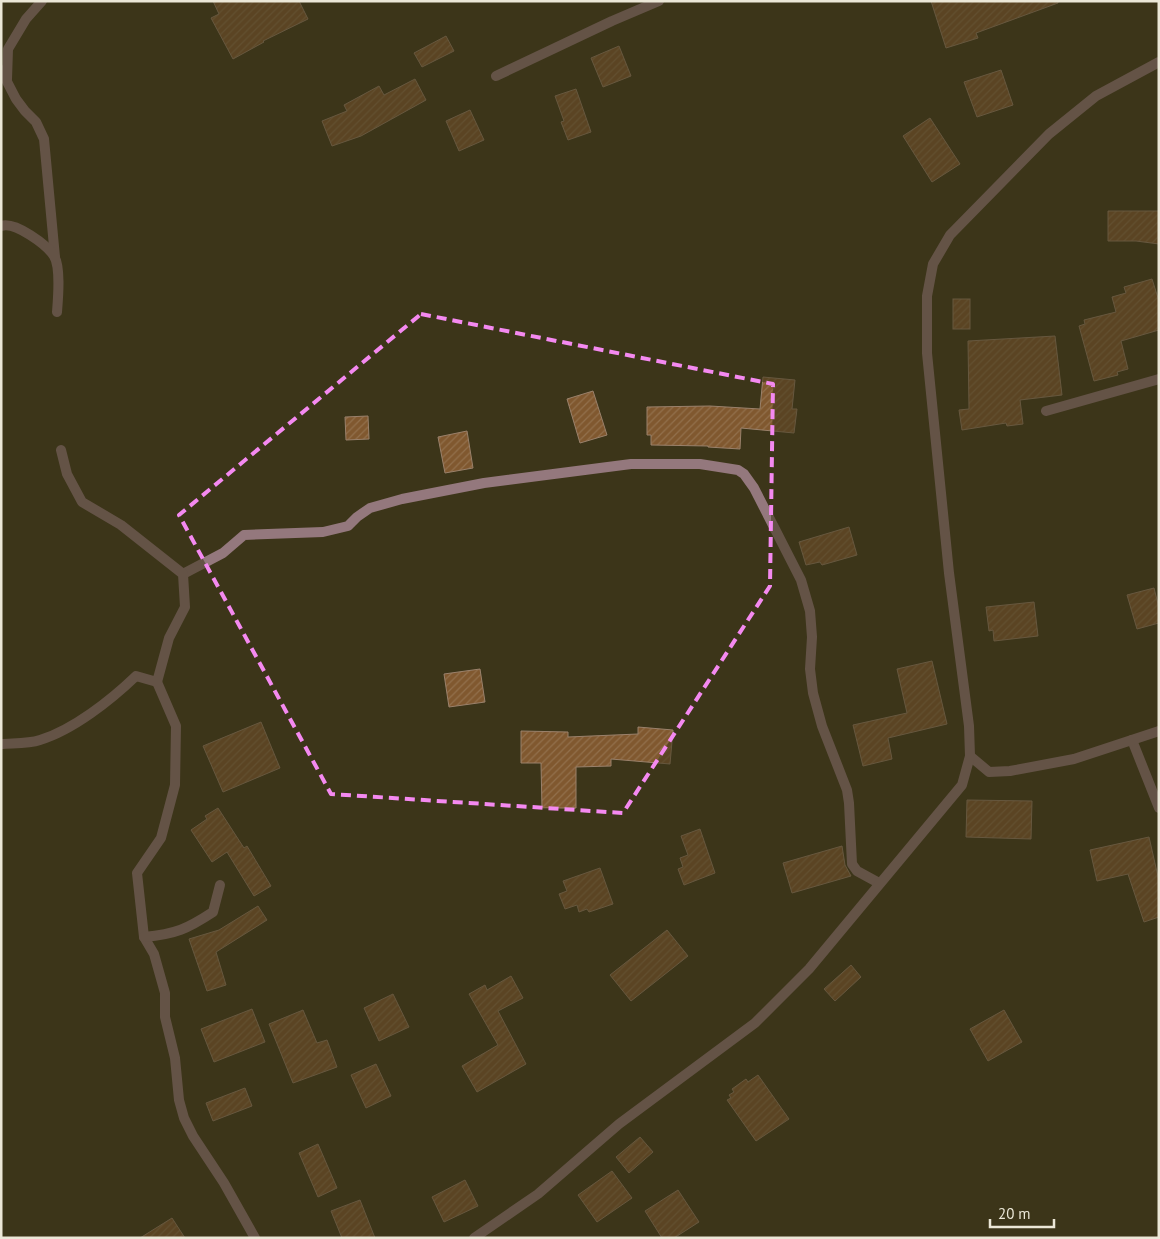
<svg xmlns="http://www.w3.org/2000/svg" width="1160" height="1239" font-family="'PT Sans',sans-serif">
<defs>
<pattern id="building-hatch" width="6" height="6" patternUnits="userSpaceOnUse" patternTransform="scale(1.25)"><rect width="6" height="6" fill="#80582f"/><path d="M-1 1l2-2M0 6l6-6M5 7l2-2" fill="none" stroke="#92704c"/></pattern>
</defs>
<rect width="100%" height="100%" fill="#3c3519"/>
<g fill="url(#building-hatch)" stroke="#9a816b">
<path d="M 213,1 L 299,1 L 308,19 L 263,41 L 264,42 L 233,59 L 211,18 L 219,14 Z"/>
<path d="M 931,1 L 1058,1 L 1058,3 L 976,33 L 978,38 L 946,48 Z"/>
<path d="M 446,36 L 454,51 L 422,67 L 414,53 Z"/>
<path d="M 619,46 L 631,76 L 603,87 L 591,58 Z"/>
<path d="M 1001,70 L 1013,105 L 977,117 L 964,82 Z"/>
<path d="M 415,79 L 426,100 L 361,136 L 332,146 L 322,121 L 347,111 L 344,105 L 379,86 L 384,95 Z"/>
<path d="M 576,89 L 591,132 L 568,140 L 561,122 L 564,121 L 555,96 Z"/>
<path d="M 470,110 L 484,140 L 459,151 L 446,121 Z"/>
<path d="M 930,118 L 960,164 L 932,182 L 903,136 Z"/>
<path d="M 1108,211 L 1159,211 L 1159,244 L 1136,241 L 1108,241 Z"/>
<path d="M 1152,279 L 1159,301 L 1159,330 L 1121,341 L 1128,369 L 1117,372 L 1118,375 L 1094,381 L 1079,326 L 1085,324 L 1084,320 L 1116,312 L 1112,297 L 1126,293 L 1124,287 Z"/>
<rect x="953" y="299" width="17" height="30"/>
<path d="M 1055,336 L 1062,395 L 1020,400 L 1023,424 L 1007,426 L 1006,423 L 962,430 L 959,410 L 969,409 L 968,341 Z"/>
<path d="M 763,377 L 795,380 L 792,409 L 797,409 L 794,433 L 741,428 L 740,449 L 708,447 L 708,446 L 651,445 L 651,435 L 647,435 L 647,407 L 710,406 L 760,409 Z"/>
<path d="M 593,391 L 607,435 L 580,443 L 567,399 Z"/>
<path d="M 368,416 L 369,439 L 346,440 L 345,417 Z"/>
<path d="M 467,431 L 473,468 L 445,473 L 438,437 Z"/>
<path d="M 849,527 L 857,555 L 822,565 L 820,562 L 806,565 L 799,542 Z"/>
<path d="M 1154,588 L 1159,608 L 1159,623 L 1137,629 L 1127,595 Z"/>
<path d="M 1034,602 L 1038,636 L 994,641 L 993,630 L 989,631 L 986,607 Z"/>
<path d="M 932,661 L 947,724 L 888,738 L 892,759 L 863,766 L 853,725 L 907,713 L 897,669 Z"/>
<path d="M 480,669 L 485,702 L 449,707 L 444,674 Z"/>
<path d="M 261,722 L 280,768 L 223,792 L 203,746 Z"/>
<path d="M 638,727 L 673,730 L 670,764 L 611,759 L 611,766 L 576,767 L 576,808 L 542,808 L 541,763 L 521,763 L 521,731 L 568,732 L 568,737 L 638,734 Z"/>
<path d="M 967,800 L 1032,801 L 1031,839 L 966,837 Z"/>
<path d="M 218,808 L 244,848 L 247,846 L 271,886 L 254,896 L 227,852 L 212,862 L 191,830 L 207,819 L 205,816 Z"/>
<path d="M 700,829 L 715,873 L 684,885 L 678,869 L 683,867 L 680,858 L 688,855 L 681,836 Z"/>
<path d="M 1149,837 L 1159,881 L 1159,917 L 1144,922 L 1128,874 L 1097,881 L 1090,850 Z"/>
<path d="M 842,846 L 845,865 L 851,876 L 792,893 L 783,863 Z"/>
<path d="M 600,868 L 613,904 L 589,912 L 587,909 L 579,912 L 577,905 L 565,909 L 559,894 L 567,891 L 563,881 Z"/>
<path d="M 258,906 L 267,920 L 216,952 L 226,985 L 207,991 L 189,939 L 219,930 Z"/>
<path d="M 667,930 L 688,956 L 631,1001 L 610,975 Z"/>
<path d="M 851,965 L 861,977 L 835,1001 L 824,989 Z"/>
<path d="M 511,976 L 523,998 L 498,1011 L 526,1064 L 477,1092 L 462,1066 L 498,1045 L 469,994 L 485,985 L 487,990 Z"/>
<path d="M 393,994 L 409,1027 L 379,1041 L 364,1008 Z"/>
<path d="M 252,1009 L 265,1042 L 214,1062 L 201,1029 Z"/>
<path d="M 303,1010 L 317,1043 L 327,1040 L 337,1067 L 293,1083 L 269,1024 Z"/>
<path d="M 1004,1010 L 1022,1042 L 988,1061 L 970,1029 Z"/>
<path d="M 376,1064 L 391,1096 L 366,1108 L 351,1075 Z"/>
<path d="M 758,1075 L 789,1119 L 756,1141 L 727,1100 L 731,1098 L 729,1095 L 734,1092 L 732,1089 L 746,1079 L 748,1082 Z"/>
<path d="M 245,1088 L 252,1106 L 213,1121 L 206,1103 Z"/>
<path d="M 640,1137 L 653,1152 L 629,1173 L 616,1157 Z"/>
<path d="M 318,1144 L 337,1188 L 318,1197 L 299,1153 Z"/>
<path d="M 612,1171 L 632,1198 L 597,1222 L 578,1195 Z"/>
<path d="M 465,1180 L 478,1206 L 444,1222 L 432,1197 Z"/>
<path d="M 678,1190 L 699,1222 L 674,1238 L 662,1238 L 645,1211 Z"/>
<path d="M 360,1200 L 375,1238 L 342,1238 L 331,1211 Z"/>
<path d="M 172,1218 L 185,1238 L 140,1238 Z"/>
</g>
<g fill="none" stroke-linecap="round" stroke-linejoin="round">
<g stroke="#94787d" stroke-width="10">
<path d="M 1,70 L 16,99 L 25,111 L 36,122 L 44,139 L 55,257"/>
<path d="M 496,76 L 612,21 L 659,1"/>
<path d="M 7,79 L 8,49 L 26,19 L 42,1"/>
<path d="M 1,226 C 15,221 47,245 54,256 C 61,267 58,299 57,312"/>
<path d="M 1046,411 L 1159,379"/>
<path d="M 183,574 L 223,553 L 244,535 L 323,532 L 348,526 L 357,517 L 370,508 L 402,499 L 484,483 L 631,464 L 700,464 L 738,470 L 744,474 L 754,488 L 801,580 L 810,611 L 812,637 L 810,669 L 813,693 L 822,726 L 847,790 L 849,803 L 852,864 L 857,871 L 879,883"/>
<path d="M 157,682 L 176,726 L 175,785 L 161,838 L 137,873 L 144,937 L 154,954 L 165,993 L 165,1017 L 175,1058 L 179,1100 L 184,1118 L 193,1136 L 224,1183 L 255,1238"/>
<path d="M 1132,740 L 1159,808"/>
<path d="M 1,744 C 14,743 28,744 40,740 C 73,730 111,700 136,676 L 157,682 L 169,638 L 185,607 L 183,574 L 121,525 L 82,502 L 67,474 L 61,450"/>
<path d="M 970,756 L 989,772 L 1010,771 L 1074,759 L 1159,731"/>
<path d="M 144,937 C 176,934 187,929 213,912 L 220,885"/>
<path d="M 474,1238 L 538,1194 L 619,1124 L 755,1023 L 809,969 L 962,785 L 970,756 L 969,726 L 949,573 L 927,353 L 927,296 L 933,264 L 950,235 L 1049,134 L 1096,96 L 1159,62"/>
</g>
</g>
<path d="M0 0H1160V1239H0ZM 421,314 L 773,384 L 770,586 L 623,813 L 331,794 L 179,515 Z" fill="#3c3519" fill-opacity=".55" fill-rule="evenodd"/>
<path fill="none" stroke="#f489f0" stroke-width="4" stroke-dasharray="10 6" stroke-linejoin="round" d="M 421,314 L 773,384 L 770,586 L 623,813 L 331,794 L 179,515 Z"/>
<rect width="1160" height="1239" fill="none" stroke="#ebe7d7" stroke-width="5"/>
<path d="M990 1219v8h64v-8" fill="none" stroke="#ebe7d7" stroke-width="2.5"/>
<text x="998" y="1219" font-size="15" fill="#ebe7d7" stroke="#3c3519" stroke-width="4" paint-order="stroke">20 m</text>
</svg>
